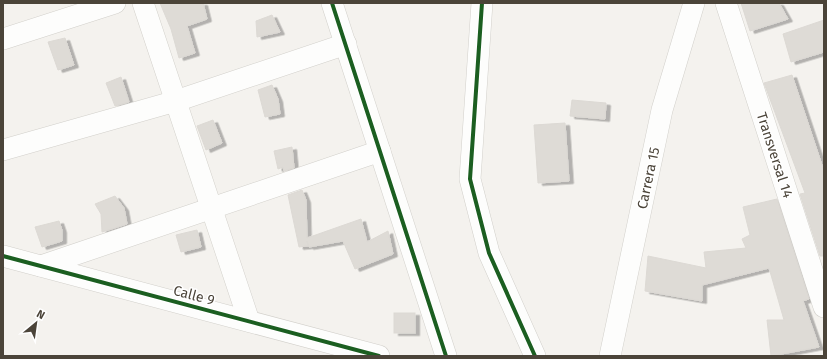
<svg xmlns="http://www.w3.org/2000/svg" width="827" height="359" font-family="'Fira Sans',sans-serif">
<defs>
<filter id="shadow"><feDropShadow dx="4.5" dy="2.5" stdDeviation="0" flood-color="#0004"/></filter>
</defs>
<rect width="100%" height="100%" fill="#f4f2ee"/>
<g fill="#dedbd6" stroke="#dcd9d4" filter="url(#shadow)">
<path d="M 160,3 L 203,3 L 207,19 L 187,26 L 195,53 L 179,58 L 171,29 Z"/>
<path d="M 741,3 L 779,3 L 788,19 L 750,31 Z"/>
<path d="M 272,15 L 280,32 L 257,37 L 256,21 Z"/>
<path d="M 824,20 L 824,52 L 791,62 L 783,34 Z"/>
<path d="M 65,38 L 74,65 L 58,70 L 48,42 Z"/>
<path d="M 792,75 L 824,171 L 824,256 L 820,256 L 800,194 L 805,193 L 764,83 Z"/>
<path d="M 121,77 L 129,102 L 115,106 L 106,83 Z"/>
<path d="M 272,85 L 278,99 L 280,114 L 265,117 L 258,90 Z"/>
<path d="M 572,100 L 606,103 L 605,119 L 570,116 Z"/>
<path d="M 213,120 L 222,143 L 206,150 L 197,126 Z"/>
<path d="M 565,123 L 569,181 L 538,183 L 534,125 Z"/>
<path d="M 292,147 L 294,168 L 284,171 L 283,167 L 278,169 L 274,151 Z"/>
<path d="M 302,190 L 306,200 L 307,238 L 361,219 L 367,242 L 388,231 L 393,254 L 355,269 L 343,241 L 309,247 L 307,241 L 308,246 L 299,247 L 288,195 Z"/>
<path d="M 115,196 L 124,208 L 127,224 L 102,232 L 101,214 L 95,204 Z"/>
<path d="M 777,199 L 809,299 L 803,301 L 819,347 L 771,356 L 767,320 L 784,320 L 769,268 L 702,285 L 702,301 L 645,291 L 648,256 L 706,268 L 704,252 L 746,248 L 742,239 L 750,235 L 743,207 Z"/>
<path d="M 59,221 L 62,230 L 62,241 L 42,247 L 35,227 Z"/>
<path d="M 197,230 L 201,247 L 181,252 L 176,235 Z"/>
<rect x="394" y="313" width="21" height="20"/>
</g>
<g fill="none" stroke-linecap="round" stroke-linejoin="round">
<g stroke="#d2d0cb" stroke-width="22">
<g id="minor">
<path d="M 143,3 L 249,321"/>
<path d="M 332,3 L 446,356"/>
<path d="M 482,3 L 470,179 L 489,253 L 535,356"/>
<path d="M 726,3 L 824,307"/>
<path d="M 3,39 L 115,3"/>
<path d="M 3,150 L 176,101 L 346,44"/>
<path d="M 3,256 L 379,356"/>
<path d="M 41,266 L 380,151"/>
<path d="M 610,356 L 662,110 L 694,3"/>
</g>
</g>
<use href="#minor" stroke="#fdfdfc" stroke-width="21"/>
<g stroke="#fff" stroke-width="6">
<g id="cycleway">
<path d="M 332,3 L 446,356"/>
<path d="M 482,3 L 470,179 L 489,253 L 535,356"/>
<path d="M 3,256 L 379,356"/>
</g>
</g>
<use href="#cycleway" stroke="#1b5e20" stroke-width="4"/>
</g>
<g text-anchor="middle" stroke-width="3" stroke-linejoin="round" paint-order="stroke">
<g font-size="14" fill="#4b4439" stroke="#fff">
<text transform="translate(775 155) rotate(72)" y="5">Transversal 14</text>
<text transform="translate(648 178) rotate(-78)" y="5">Carrera 15</text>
<text transform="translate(194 295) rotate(15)" y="5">Calle 9</text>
</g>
</g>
<rect width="827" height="359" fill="none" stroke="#4b4439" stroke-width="8"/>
<g transform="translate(36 323) rotate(29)" stroke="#ffffff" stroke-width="3" paint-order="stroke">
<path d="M0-3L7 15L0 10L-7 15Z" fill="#4b4439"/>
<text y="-6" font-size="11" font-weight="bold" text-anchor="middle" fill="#4b4439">N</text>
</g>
</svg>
